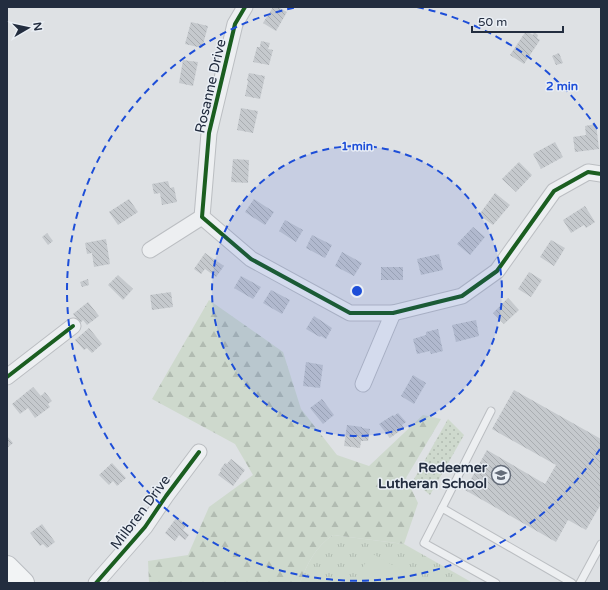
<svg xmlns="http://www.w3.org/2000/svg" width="608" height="590" font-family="'Varela Round',sans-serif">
<defs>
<pattern id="grass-tufts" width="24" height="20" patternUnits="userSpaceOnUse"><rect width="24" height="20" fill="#ced9cd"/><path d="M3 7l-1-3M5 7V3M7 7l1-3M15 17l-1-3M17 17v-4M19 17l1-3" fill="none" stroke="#b1bbb1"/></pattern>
<pattern id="forest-firs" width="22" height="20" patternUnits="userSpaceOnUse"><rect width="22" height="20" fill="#ced9cd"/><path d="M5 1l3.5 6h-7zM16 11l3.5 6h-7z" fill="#b1bbb1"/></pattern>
<pattern id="park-dots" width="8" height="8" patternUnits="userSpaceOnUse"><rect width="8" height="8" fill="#ced9cd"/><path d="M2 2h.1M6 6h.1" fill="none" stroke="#b1bbb1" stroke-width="1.8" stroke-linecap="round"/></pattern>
<pattern id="building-back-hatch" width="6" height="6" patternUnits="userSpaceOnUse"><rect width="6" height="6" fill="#c5c9cd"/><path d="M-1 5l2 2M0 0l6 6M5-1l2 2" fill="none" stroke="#a9adb1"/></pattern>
</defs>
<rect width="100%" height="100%" fill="#dee1e4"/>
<path fill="url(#grass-tufts)" d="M 333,535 L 404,544 L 473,583 L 300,583 C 307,564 315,547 333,535 Z"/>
<path fill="url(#forest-firs)" d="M 209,300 L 283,352 L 301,409 L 337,455 L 369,466 L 423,415 L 441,419 L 406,478 L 418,503 L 404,544 L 333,535 C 315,547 307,564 300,583 L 149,583 L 148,561 L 188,555 L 209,507 L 253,475 L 235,444 L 152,399 Z"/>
<path fill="url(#park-dots)" d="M 448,419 L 464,435 L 430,495 L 413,481 Z"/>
<path fill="#ced9cd" d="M 371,553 L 424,583 L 354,583 Z"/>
<g fill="url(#building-back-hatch)">
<path d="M 273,7 L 278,7 L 287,12 L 276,31 L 263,23 Z"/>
<path d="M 191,22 L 208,26 L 202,48 L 185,44 Z"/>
<path d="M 526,31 L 533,35 L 534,32 L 538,35 L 537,38 L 540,40 L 524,64 L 510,55 Z"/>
<path d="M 261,41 L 270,43 L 268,49 L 273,50 L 269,65 L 253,62 L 257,47 L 260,47 Z"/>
<path d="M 559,53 L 563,63 L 556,65 L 552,56 Z"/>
<path d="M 183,60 L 198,62 L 193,86 L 179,83 Z"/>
<path d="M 249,73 L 265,76 L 260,99 L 245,96 L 248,81 L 247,80 Z"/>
<path d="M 241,108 L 258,111 L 253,133 L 237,130 Z"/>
<path d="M 596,124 L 599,149 L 575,152 L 573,137 L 586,135 L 585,126 Z"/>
<path d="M 555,142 L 563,157 L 541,169 L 533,154 Z"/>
<path d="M 233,159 L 249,160 L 248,183 L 231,182 Z"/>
<path d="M 519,162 L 532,175 L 516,192 L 502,179 Z"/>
<path d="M 168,181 L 170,188 L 174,187 L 177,202 L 162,205 L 160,193 L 154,194 L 152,184 Z"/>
<path d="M 495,193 L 510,205 L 493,225 L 479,215 Z"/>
<path d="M 129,199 L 138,212 L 118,225 L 109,212 Z"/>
<path d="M 254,199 L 274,212 L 265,225 L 245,212 Z"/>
<path d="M 585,206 L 595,222 L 586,228 L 584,225 L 571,233 L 563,220 Z"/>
<path d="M 285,220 L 303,230 L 296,242 L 279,231 Z"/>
<path d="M 473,227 L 485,237 L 470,255 L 457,244 Z"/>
<path d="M 47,233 L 53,241 L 48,245 L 42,237 Z"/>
<path d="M 312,235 L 332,245 L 325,258 L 306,248 Z"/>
<path d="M 106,239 L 110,264 L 94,267 L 92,253 L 87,254 L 85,243 Z"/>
<path d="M 551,240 L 565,248 L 554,266 L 540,257 Z"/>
<path d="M 342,252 L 362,263 L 354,276 L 335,266 Z"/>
<path d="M 205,253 L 224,266 L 216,277 L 205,269 L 201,274 L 194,269 Z"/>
<path d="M 439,254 L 443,270 L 421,275 L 417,259 Z"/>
<rect x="381" y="267" width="22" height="13"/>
<path d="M 529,272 L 542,280 L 531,297 L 518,289 Z"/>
<path d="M 118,275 L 133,289 L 123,300 L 108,285 Z"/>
<path d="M 241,276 L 261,287 L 253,299 L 234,288 Z"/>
<path d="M 88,279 L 89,285 L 82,287 L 80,282 Z"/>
<path d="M 271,290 L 290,300 L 282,314 L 263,303 Z"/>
<path d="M 171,292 L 173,307 L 152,310 L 150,295 Z"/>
<path d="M 508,298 L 519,310 L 504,324 L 493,313 Z"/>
<path d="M 88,302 L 99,316 L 87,325 L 83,320 L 80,323 L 73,314 Z"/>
<path d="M 314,316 L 332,328 L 326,339 L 321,336 L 320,337 L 306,329 Z"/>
<path d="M 476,320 L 479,336 L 456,342 L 452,325 Z"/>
<path d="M 89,328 L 102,344 L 92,353 L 87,348 L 84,350 L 75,340 Z"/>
<path d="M 438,329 L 443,351 L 431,354 L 430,351 L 417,354 L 413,339 L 426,335 L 426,332 Z"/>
<path d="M 306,362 L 323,365 L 320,388 L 303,386 Z"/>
<path d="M 413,375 L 426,383 L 414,404 L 401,396 Z"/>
<path d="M 33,387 L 41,396 L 45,392 L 52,401 L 48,404 L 50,407 L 35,418 L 28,408 L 20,414 L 12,404 Z"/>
<path d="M 514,390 L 601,439 L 601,504 L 586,530 L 568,520 L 556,542 L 465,490 L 487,450 L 545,484 L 556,465 L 492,429 Z"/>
<path d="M 322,399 L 334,415 L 323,424 L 310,408 Z"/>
<path d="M 398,413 L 406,422 L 402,425 L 404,428 L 390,438 L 379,424 L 393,415 L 394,416 Z"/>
<path d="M 347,425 L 362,427 L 362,428 L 370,429 L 368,441 L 361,441 L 360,448 L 344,446 Z"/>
<path d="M 7,436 L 13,443 L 7,448 Z"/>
<path d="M 231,459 L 245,470 L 233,486 L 218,475 L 221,471 L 220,470 L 225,463 L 227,464 Z"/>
<path d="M 112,463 L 126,478 L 117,486 L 113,481 L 109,485 L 99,475 Z"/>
<path d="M 177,517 L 187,525 L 183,530 L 189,535 L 185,540 L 179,535 L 175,541 L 165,533 Z"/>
<path d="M 42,524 L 55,542 L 47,548 L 43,544 L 40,546 L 30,533 Z"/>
</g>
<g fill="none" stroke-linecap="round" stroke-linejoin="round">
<g stroke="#bbbec2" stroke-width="9">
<g id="lane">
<path d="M 442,508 L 491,411"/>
<path d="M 496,583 L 424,543 L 442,508 L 572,583"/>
<path d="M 580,583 L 601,544"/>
</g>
</g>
<g stroke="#bbbec2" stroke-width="17">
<g id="street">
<path d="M 245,7 L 235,24 L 209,133 L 202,217 L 251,259 L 350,313 L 393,313 L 462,296 L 497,271 L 554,191 L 588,172 L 601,174"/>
<path d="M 150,250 L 202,217"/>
<path d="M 7,377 L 73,326"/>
<path d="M 363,384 L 393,313"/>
<path d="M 96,583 L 145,527 L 166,496 L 199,452"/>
</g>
</g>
<g stroke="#babdc2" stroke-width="24">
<path id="primary" d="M 7,567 L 23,583"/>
</g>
<use href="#lane" stroke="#edeff1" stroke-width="7"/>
<use href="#street" stroke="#edeff1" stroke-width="15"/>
<use href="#primary" stroke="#f2f4f5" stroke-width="22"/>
<g stroke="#eaeff5" stroke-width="6">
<g id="cycleway">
<path d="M 245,7 L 235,24 L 209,133 L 202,217 L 251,259 L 350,313 L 393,313 L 462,296 L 497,271 L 554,191 L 588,172 L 601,174"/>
<path d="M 7,377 L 73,326"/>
<path d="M 96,583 L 145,527 L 166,496 L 199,452"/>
</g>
</g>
<use href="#cycleway" stroke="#1b5e20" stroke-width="4"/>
</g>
<circle cx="357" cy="291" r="145" fill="#1d4ed8" fill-opacity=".12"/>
<g fill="none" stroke="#1d4ed8" stroke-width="2" stroke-dasharray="7 5">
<circle cx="357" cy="291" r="145"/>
<path d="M600 449A290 290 0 1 1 297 7M417 7A290 290 0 0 1 600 133"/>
</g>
<defs>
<g id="school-ring" transform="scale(1)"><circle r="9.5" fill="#eaeff5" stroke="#646c79" stroke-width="1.5"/><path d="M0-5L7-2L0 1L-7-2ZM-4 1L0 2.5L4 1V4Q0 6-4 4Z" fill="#646c79"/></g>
</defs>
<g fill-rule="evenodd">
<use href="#school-ring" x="501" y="475"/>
</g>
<g text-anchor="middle" stroke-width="3" stroke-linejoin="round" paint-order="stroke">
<g font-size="14" fill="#232d3f" stroke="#eaeff5">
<text transform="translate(210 86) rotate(-77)" y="5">Rosanne Drive</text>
<text transform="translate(140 512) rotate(-53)" y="5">Milbren Drive</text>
</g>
<g font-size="14" font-weight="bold" fill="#232d3f" stroke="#eaeff5" text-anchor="end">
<text x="487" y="472">Redeemer<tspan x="487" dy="16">Lutheran School</tspan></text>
</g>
</g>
<circle cx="357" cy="291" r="6" fill="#1d4ed8" stroke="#eaeff5" stroke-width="2"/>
<g font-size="12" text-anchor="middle" font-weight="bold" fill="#1d4ed8" stroke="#eaeff5" stroke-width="3" stroke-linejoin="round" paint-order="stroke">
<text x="562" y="90">2 min</text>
<text x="357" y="150">1 min</text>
</g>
<rect width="608" height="590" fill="none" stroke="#232d3f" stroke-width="16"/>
<g transform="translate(28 28) rotate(81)" stroke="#eaeff5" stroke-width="3" paint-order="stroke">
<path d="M0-3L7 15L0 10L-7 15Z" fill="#232d3f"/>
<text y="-6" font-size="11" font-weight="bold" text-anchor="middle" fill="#232d3f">N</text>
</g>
<path d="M472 26v6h91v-6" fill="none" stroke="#232d3f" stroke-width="2"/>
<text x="478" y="26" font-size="12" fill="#232d3f" stroke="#eaeff5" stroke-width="3" paint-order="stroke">50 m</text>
</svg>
